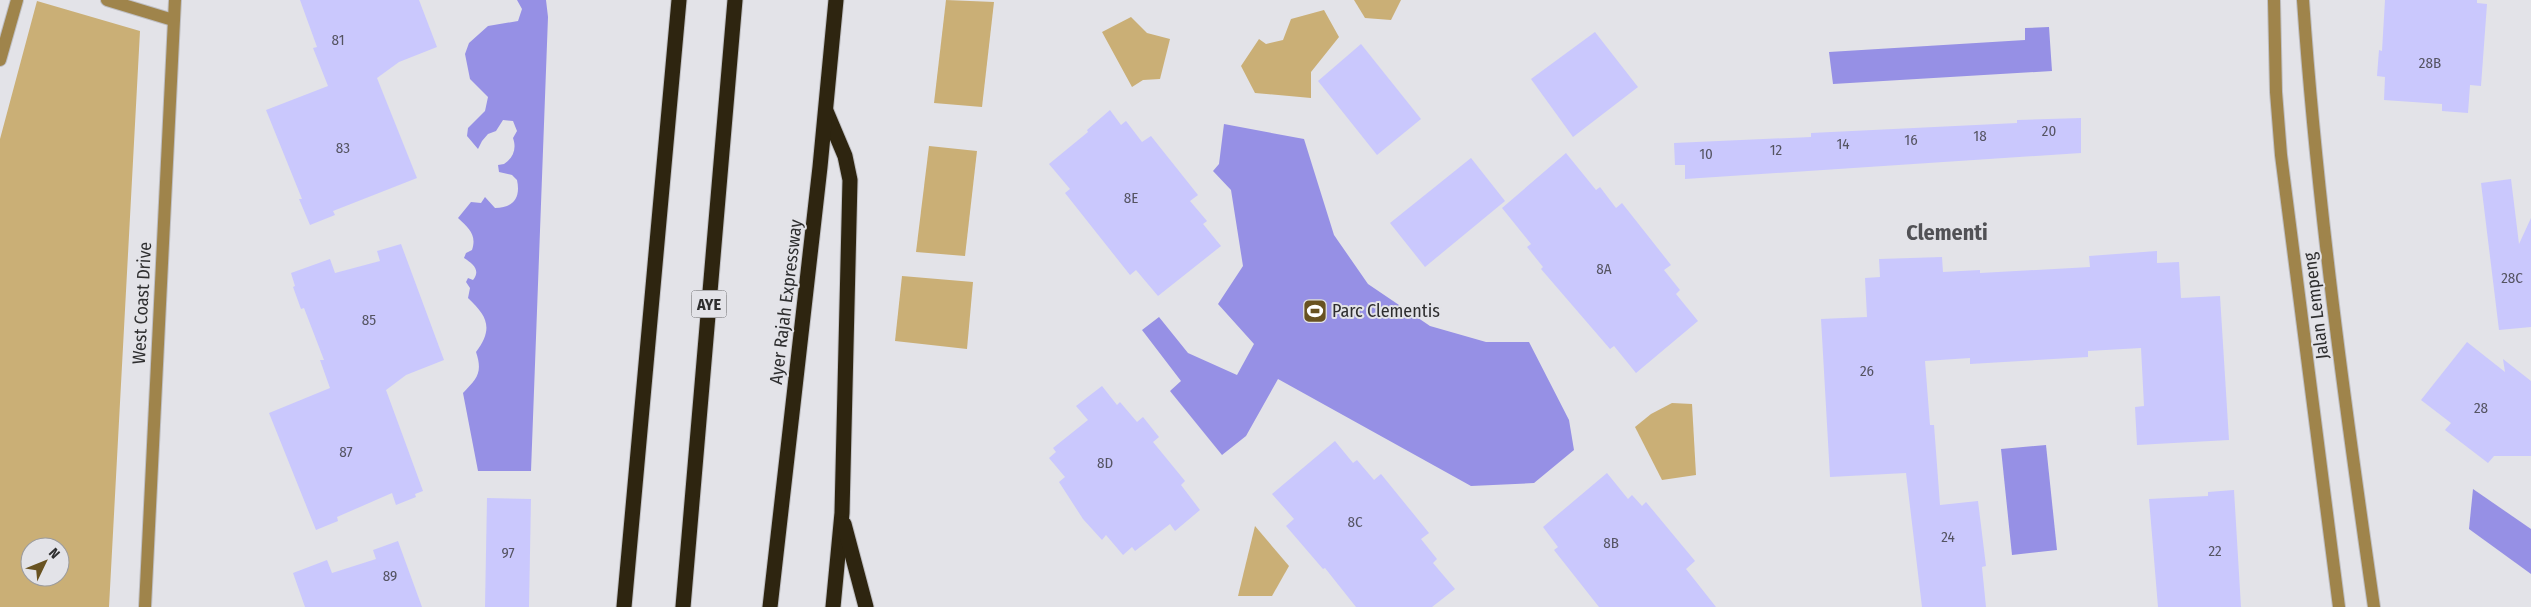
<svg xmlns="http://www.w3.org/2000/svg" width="2531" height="607" font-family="'Fira Sans Condensed',sans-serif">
<rect width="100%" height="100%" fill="#e3e3e8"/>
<g fill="#caaf76" fill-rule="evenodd">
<path d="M 946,0 L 994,2 L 982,107 L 934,103 Z"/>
<path d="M 1354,0 L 1401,0 L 1391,20 L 1365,18 Z"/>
<path d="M 37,1 L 140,31 L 109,607 L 0,607 L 0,139 ZM 30,547 L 60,547 L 60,577 L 30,577 Z"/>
<path d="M 1324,10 L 1339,37 L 1311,72 L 1311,98 L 1255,93 L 1241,66 L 1259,39 L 1266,44 L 1283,40 L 1291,19 Z"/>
<path d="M 1131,17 L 1147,33 L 1170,39 L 1160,79 L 1143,80 L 1132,87 L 1102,32 Z"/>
<path d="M 929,146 L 977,151 L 965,256 L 916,252 Z"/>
<path d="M 902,276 L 973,282 L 967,349 L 895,341 Z"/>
<path d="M 1672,403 L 1692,404 L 1696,475 L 1662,480 L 1635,427 L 1651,414 Z"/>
<path d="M 1255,526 L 1289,566 L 1272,596 L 1238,596 Z"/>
</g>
<g fill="#9690e5">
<path d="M 517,0 L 546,0 L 548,17 L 531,471 L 478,471 L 463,393 C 477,378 483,373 476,352 C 494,328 487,316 468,298 L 470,288 L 466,282 L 468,278 L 473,280 C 481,270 473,264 464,258 L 466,253 L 472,250 C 477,235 469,228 458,218 L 471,202 L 481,203 L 485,197 L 495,208 C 513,208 521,198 517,180 L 512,175 L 499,172 L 498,165 L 504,164 C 513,158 517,149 513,138 L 517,131 L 513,121 L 503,120 L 496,131 L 488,134 L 482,141 L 478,149 L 467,136 L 468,128 L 485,111 L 488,97 L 470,79 L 465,54 L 469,43 L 488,26 L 518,21 L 522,9 Z"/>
<path d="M 2049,27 L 2052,71 L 1833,84 L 1829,52 L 2025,40 L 2025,28 Z"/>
<path d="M 1224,124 L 1304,139 L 1334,235 L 1368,284 L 1430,326 L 1486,342 L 1529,342 L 1569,420 L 1574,450 L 1534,483 L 1471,486 L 1278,379 L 1246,436 L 1222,455 L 1170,391 L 1181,381 L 1142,330 L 1159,317 L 1188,353 L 1237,375 L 1254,344 L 1218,304 L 1243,266 L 1231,190 L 1213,171 L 1219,164 Z"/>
<path d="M 2046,445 L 2057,550 L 2012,555 L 2001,449 Z"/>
<path d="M 2473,489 L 2531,529 L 2531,574 L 2469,529 Z"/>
</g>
<g fill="#cac8fd">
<path d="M 300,0 L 419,0 L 437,47 L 399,62 L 377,78 L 417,178 L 333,211 L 335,215 L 310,225 L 299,199 L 302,199 L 266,110 L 328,86 L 313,48 L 317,47 Z"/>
<path d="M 2385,0 L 2477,0 L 2477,3 L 2487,4 L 2481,86 L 2470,85 L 2468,113 L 2442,111 L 2442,104 L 2384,100 L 2385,77 L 2377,76 L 2379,50 L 2382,51 Z"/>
<path d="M 1595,32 L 1638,87 L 1573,137 L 1531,79 Z"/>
<path d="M 1361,44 L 1421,119 L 1377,155 L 1318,81 Z"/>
<path d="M 1110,110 L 1121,125 L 1126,121 L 1142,142 L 1151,136 L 1198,195 L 1190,201 L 1207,221 L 1203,224 L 1221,246 L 1158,296 L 1136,270 L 1130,275 L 1065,193 L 1070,189 L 1049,164 L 1088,132 L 1087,130 Z"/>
<path d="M 2081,118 L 2081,153 L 1685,179 L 1685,165 L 1675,165 L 1674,143 L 1811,137 L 1811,133 L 2017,123 L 2017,120 Z"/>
<path d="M 1566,153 L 1596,190 L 1600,187 L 1616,208 L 1622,203 L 1671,265 L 1664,270 L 1680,290 L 1676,294 L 1698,321 L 1636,373 L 1614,346 L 1610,349 L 1541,269 L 1543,267 L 1527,247 L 1531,244 L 1502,208 Z"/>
<path d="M 1471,158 L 1505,201 L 1425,267 L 1390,223 Z"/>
<path d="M 2511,179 L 2519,244 L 2531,218 L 2531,327 L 2499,330 L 2481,183 Z"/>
<path d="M 401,244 L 444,360 L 406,375 L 386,390 L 423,491 L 415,494 L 416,497 L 396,505 L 392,493 L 337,517 L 338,521 L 316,530 L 269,413 L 330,388 L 320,360 L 324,360 L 304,308 L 301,309 L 293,287 L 295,286 L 291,273 L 330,259 L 335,273 L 380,261 L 377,251 Z"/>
<path d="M 2157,251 L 2157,263 L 2179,262 L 2181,298 L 2220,296 L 2229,440 L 2137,445 L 2135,407 L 2144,406 L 2141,348 L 2088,351 L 2088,357 L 1970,364 L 1970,358 L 1925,361 L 1930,425 L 1934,425 L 1940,505 L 1978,501 L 1986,566 L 1982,567 L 1986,607 L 1922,607 L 1906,473 L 1830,477 L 1821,319 L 1867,317 L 1865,278 L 1880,277 L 1879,259 L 1942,257 L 1943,272 L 1980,270 L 1980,273 L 2090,267 L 2089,256 Z"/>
<path d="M 2467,342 L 2505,372 L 2503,359 L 2531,381 L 2531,456 L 2494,456 L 2488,463 L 2445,430 L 2451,423 L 2421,400 Z"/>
<path d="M 1102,386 L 1117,405 L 1120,402 L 1137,422 L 1143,417 L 1159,437 L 1153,442 L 1185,481 L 1181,485 L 1200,510 L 1175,531 L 1170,524 L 1135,551 L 1132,547 L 1123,555 L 1106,535 L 1102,540 L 1083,519 L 1059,482 L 1065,477 L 1049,458 L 1056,452 L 1053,448 L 1088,420 L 1076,406 Z"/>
<path d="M 1335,441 L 1353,463 L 1357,460 L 1374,480 L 1381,474 L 1429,533 L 1421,539 L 1437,559 L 1433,563 L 1455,589 L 1432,607 L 1356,607 L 1325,568 L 1323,569 L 1286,526 L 1294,519 L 1272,494 Z"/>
<path d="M 1607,473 L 1628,499 L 1632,495 L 1642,506 L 1646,502 L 1695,561 L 1686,569 L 1716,607 L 1599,607 L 1554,550 L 1558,547 L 1543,527 Z"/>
<path d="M 2234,490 L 2241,607 L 2158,607 L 2149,499 L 2208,496 L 2208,492 Z"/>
<path d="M 487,498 L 531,499 L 529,607 L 485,607 Z"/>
<path d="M 398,541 L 422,607 L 305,607 L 293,573 L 327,560 L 332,573 L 376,559 L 373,550 Z"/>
</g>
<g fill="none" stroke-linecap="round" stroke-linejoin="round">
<g stroke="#bfbfc3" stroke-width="14">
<g id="minor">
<path d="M 107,0 L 173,20"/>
<path d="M 2274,0 L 2276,92 L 2281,155 L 2339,607"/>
<path d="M 2303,0 C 2317,203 2345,405 2374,607"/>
<path d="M 0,60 L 17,0"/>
<path d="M 145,607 L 175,0"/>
</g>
</g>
<g stroke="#bfbfc3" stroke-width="17">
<g id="highway">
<path d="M 826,111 L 845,156 L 850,180 L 842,513 L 833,607"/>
<path d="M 844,524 L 866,607"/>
<path d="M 624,607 L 679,0"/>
<path d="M 683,607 L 735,0"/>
<path d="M 770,607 L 820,167 L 836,0"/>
</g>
</g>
<use href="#minor" stroke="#9f844b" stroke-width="12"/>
<use href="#highway" stroke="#2e2510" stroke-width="15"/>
</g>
<defs>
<g id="stadium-square" transform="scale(1.25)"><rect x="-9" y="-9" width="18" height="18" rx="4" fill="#685221" stroke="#e3e3e8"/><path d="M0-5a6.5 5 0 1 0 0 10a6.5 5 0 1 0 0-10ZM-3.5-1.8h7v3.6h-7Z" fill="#fff"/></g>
</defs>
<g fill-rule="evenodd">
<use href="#stadium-square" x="1315" y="311"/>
</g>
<g text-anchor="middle" stroke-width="4" stroke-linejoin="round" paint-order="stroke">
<g font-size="15" fill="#555462">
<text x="338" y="45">81</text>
<text x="2430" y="68">28B</text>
<text x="2049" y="136">20</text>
<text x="1980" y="141">18</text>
<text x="1911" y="145">16</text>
<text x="1843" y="149">14</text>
<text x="343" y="153">83</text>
<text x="1776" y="155">12</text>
<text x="1706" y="159">10</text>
<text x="1131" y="203">8E</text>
<text x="1604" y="274">8A</text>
<text x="2512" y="283">28C</text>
<text x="369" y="325">85</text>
<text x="1867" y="376">26</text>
<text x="2481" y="413">28</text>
<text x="346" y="457">87</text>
<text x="1105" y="468">8D</text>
<text x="1355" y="527">8C</text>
<text x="1948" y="542">24</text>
<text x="1611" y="548">8B</text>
<text x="2215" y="556">22</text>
<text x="508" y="558">97</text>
<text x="390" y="581">89</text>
</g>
<rect fill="#e3e3e8" stroke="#646466" stroke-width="1" x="691.5" y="290.5" width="35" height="27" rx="4"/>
<g font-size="16" font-weight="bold" fill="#2e2e2f">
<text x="709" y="310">AYE</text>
</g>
<g font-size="18" fill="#2e2e2f" stroke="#e3e3e8">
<text transform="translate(786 302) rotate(-83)" y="6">Ayer Rajah Expressway</text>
<text transform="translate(142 303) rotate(-87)" y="6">West Coast Drive</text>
<text transform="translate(2316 306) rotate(-97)" y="6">Jalan Lempeng</text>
</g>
<g font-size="18" fill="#2e2e2f" stroke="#e3e3e8" text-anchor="start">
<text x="1332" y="317">Parc Clementis</text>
</g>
<g font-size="22" font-weight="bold" fill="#515155" stroke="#e3e3e8">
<text x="1947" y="240">Clementi</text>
</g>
</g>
<g transform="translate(45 562) rotate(47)"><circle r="24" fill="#e3e3e8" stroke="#9b9b9e"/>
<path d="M0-4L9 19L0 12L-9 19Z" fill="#685221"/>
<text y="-8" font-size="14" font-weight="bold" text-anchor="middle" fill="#2e2e2f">N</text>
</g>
</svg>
